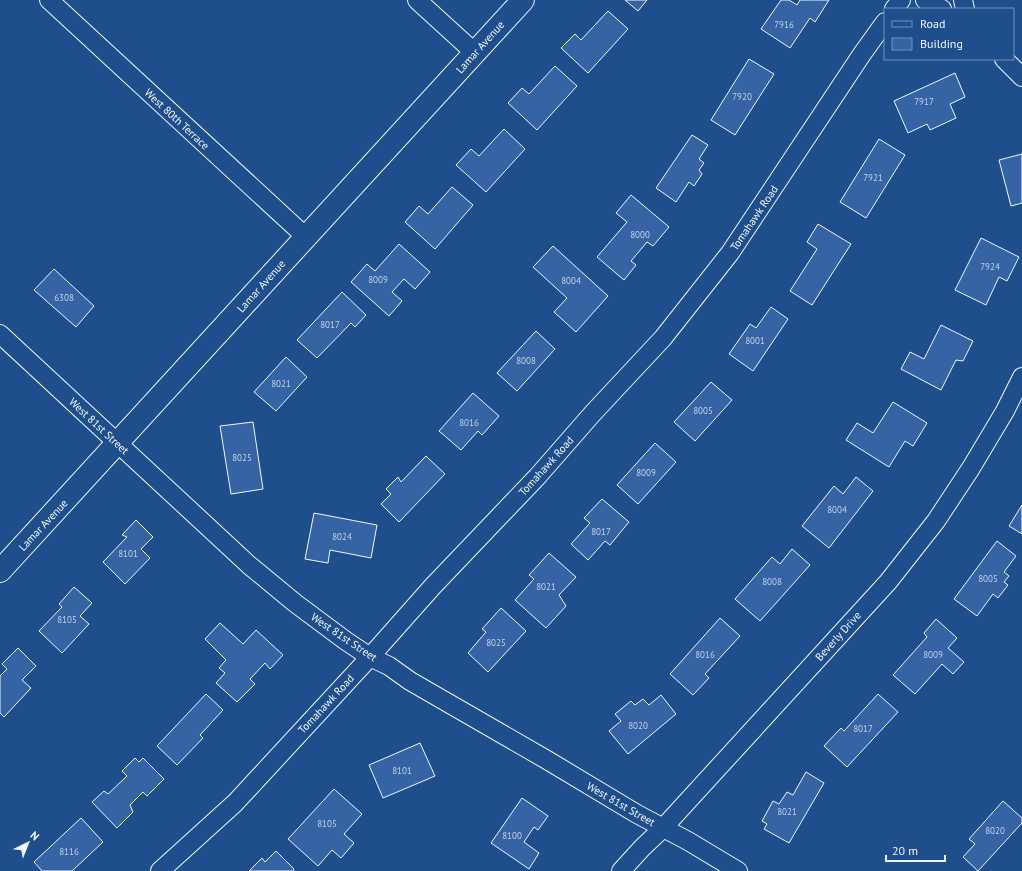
<svg xmlns="http://www.w3.org/2000/svg" width="1022" height="871" font-family="'PT Sans',sans-serif">
<rect width="100%" height="100%" fill="#1f4e8c"/>
<g fill="#3563a3" stroke="#f2f6ff">
<path d="M 625,0 L 647,0 L 638,11 Z"/>
<path d="M 781,0 L 789,0 L 797,5 L 800,0 L 829,0 L 815,22 L 810,18 L 790,48 L 761,29 Z"/>
<path d="M 608,11 L 628,29 L 588,73 L 561,48 L 575,34 L 581,40 Z"/>
<path d="M 749,59 L 774,74 L 735,135 L 711,120 Z"/>
<path d="M 555,66 L 577,86 L 537,130 L 508,103 L 522,88 L 529,94 Z"/>
<path d="M 955,73 L 965,97 L 950,104 L 956,118 L 930,130 L 927,124 L 908,133 L 894,101 Z"/>
<path d="M 504,129 L 525,149 L 486,192 L 456,165 L 471,149 L 479,156 Z"/>
<path d="M 692,135 L 708,145 L 699,159 L 704,163 L 699,170 L 702,174 L 694,186 L 689,182 L 676,202 L 656,188 Z"/>
<path d="M 879,139 L 905,155 L 866,218 L 840,202 Z"/>
<path d="M 1022,154 L 1022,203 L 1011,206 L 999,160 Z"/>
<path d="M 452,187 L 473,205 L 435,249 L 405,222 L 419,206 L 428,214 Z"/>
<path d="M 631,195 L 669,227 L 653,246 L 647,242 L 631,261 L 636,265 L 624,280 L 597,257 L 627,222 L 616,213 Z"/>
<path d="M 818,224 L 851,244 L 812,305 L 790,291 L 817,249 L 807,242 Z"/>
<path d="M 981,238 L 1019,257 L 1007,281 L 999,277 L 986,305 L 955,290 Z"/>
<path d="M 399,244 L 430,272 L 415,289 L 404,279 L 392,292 L 402,301 L 389,316 L 351,282 L 367,264 L 375,271 Z"/>
<path d="M 553,246 L 608,296 L 576,332 L 554,312 L 567,298 L 533,267 Z"/>
<path d="M 54,269 L 94,306 L 76,327 L 34,290 Z"/>
<path d="M 342,292 L 366,315 L 355,327 L 351,323 L 317,358 L 297,340 Z"/>
<path d="M 771,307 L 788,319 L 753,371 L 729,354 L 750,324 L 756,328 Z"/>
<path d="M 941,325 L 973,341 L 963,361 L 956,360 L 941,390 L 901,369 L 910,352 L 924,359 Z"/>
<path d="M 536,331 L 555,349 L 517,391 L 497,373 Z"/>
<path d="M 286,357 L 307,377 L 276,411 L 254,392 Z"/>
<path d="M 711,382 L 732,400 L 695,441 L 674,422 Z"/>
<path d="M 473,393 L 499,416 L 482,435 L 478,431 L 461,450 L 439,431 Z"/>
<path d="M 893,402 L 927,423 L 913,446 L 905,441 L 889,467 L 846,440 L 857,423 L 873,433 Z"/>
<path d="M 253,422 L 263,489 L 231,494 L 220,426 Z"/>
<path d="M 655,443 L 676,462 L 638,504 L 617,485 Z"/>
<path d="M 426,456 L 445,474 L 399,522 L 381,504 L 391,494 L 386,489 L 398,477 L 401,482 Z"/>
<path d="M 856,477 L 873,491 L 829,548 L 802,526 L 834,486 L 843,494 Z"/>
<path d="M 602,499 L 629,522 L 610,545 L 605,541 L 588,560 L 571,544 L 590,523 L 584,518 Z"/>
<path d="M 1022,505 L 1022,534 L 1009,526 Z"/>
<path d="M 314,513 L 377,525 L 371,558 L 330,550 L 328,563 L 305,559 Z"/>
<path d="M 136,520 L 153,537 L 141,549 L 150,558 L 125,584 L 103,562 L 127,537 L 122,535 Z"/>
<path d="M 997,541 L 1016,556 L 1004,572 L 1009,576 L 1004,582 L 1008,585 L 998,598 L 993,594 L 977,616 L 954,599 Z"/>
<path d="M 792,549 L 810,565 L 760,621 L 735,599 L 772,557 L 780,564 Z"/>
<path d="M 549,553 L 576,577 L 559,595 L 566,606 L 546,628 L 515,600 L 534,579 L 529,575 Z"/>
<path d="M 74,587 L 92,603 L 80,616 L 89,624 L 62,653 L 39,631 L 62,607 L 59,604 Z"/>
<path d="M 501,608 L 526,631 L 488,672 L 468,653 L 486,632 L 482,629 Z"/>
<path d="M 720,618 L 740,636 L 705,674 L 709,678 L 693,695 L 670,674 Z"/>
<path d="M 936,619 L 957,638 L 948,648 L 964,662 L 953,674 L 942,664 L 915,694 L 893,675 L 927,637 L 924,633 Z"/>
<path d="M 220,623 L 243,644 L 256,630 L 283,655 L 270,669 L 265,663 L 250,679 L 255,684 L 237,702 L 216,683 L 225,673 L 219,668 L 226,660 L 205,639 Z"/>
<path d="M 18,648 L 36,666 L 22,680 L 31,688 L 4,717 L 0,713 L 0,676 L 7,669 L 2,664 Z"/>
<path d="M 206,694 L 223,710 L 200,735 L 203,738 L 177,765 L 157,746 Z"/>
<path d="M 878,694 L 898,712 L 847,767 L 824,746 L 841,728 L 844,731 Z"/>
<path d="M 661,695 L 676,714 L 628,754 L 609,731 L 621,721 L 615,714 L 631,701 L 635,705 L 643,699 L 649,705 Z"/>
<path d="M 420,743 L 435,776 L 383,798 L 369,765 Z"/>
<path d="M 135,758 L 139,762 L 143,758 L 164,779 L 147,796 L 143,792 L 130,805 L 133,812 L 117,828 L 92,802 L 104,791 L 108,794 L 127,776 L 122,771 Z"/>
<path d="M 806,772 L 824,783 L 789,843 L 764,829 L 767,824 L 762,821 L 773,801 L 779,804 L 787,792 L 793,795 Z"/>
<path d="M 334,789 L 362,814 L 344,834 L 354,843 L 341,858 L 332,850 L 318,866 L 288,839 Z"/>
<path d="M 522,798 L 548,816 L 538,830 L 534,827 L 524,842 L 539,853 L 529,869 L 491,843 Z"/>
<path d="M 1003,801 L 1022,818 L 1022,823 L 978,871 L 963,857 L 975,844 L 969,839 Z"/>
<path d="M 81,818 L 103,842 L 72,871 L 42,871 L 34,862 Z"/>
<path d="M 276,851 L 294,869 L 293,871 L 249,871 L 262,858 L 265,862 Z"/>
</g>
<g fill="none" stroke-linecap="round" stroke-linejoin="round">
<g stroke="#f2f6ff" stroke-width="20">
<g id="minor">
<path d="M 49,0 L 306,237"/>
<path d="M 417,0 L 475,53"/>
<path d="M 925,0 L 942,9"/>
<path d="M 963,0 L 965,9"/>
<path d="M 894,9 L 901,0"/>
<path d="M 1004,59 L 1022,77"/>
<path d="M 0,334 L 249,565 L 295,603 L 346,641 L 370,657 L 389,666 L 410,681 L 547,760 L 637,814 L 688,841 L 738,871"/>
<path d="M 160,871 L 235,803 L 370,657 L 433,586 L 537,477 L 593,413 L 663,338 L 730,253 L 862,54 L 885,22"/>
<path d="M 621,871 L 642,848 L 663,828 L 888,582 L 936,521 L 971,468 L 1005,411 L 1022,377"/>
</g>
</g>
<g stroke="#f2f6ff" stroke-width="24">
<path id="tertiary" d="M 0,571 L 523,0"/>
</g>
<use href="#minor" stroke="#1f4e8c" stroke-width="18"/>
<use href="#tertiary" stroke="#1f4e8c" stroke-width="22"/>
</g>
<g text-anchor="middle" stroke-width="3" stroke-linejoin="round" paint-order="stroke">
<g font-size="9" fill="#c3d1e8">
<text x="784" y="28">7916</text>
<text x="742" y="100">7920</text>
<text x="924" y="105">7917</text>
<text x="873" y="181">7921</text>
<text x="640" y="238">8000</text>
<text x="990" y="270">7924</text>
<text x="378" y="283">8009</text>
<text x="571" y="284">8004</text>
<text x="64" y="301">6308</text>
<text x="330" y="328">8017</text>
<text x="755" y="344">8001</text>
<text x="526" y="364">8008</text>
<text x="281" y="387">8021</text>
<text x="703" y="414">8005</text>
<text x="469" y="426">8016</text>
<text x="242" y="461">8025</text>
<text x="646" y="476">8009</text>
<text x="837" y="513">8004</text>
<text x="601" y="535">8017</text>
<text x="342" y="540">8024</text>
<text x="128" y="557">8101</text>
<text x="988" y="582">8005</text>
<text x="772" y="585">8008</text>
<text x="546" y="590">8021</text>
<text x="67" y="623">8105</text>
<text x="496" y="646">8025</text>
<text x="705" y="658">8016</text>
<text x="933" y="658">8009</text>
<text x="638" y="729">8020</text>
<text x="863" y="732">8017</text>
<text x="402" y="774">8101</text>
<text x="787" y="815">8021</text>
<text x="327" y="827">8105</text>
<text x="995" y="834">8020</text>
<text x="512" y="839">8100</text>
<text x="69" y="855">8116</text>
</g>
<g font-size="11" fill="#f2f6ff" stroke="#1f4e8c">
<text transform="translate(480 47) rotate(-48)" y="4">Lamar Avenue</text>
<text transform="translate(177 119) rotate(43)" y="4">West 80th Terrace</text>
<text transform="translate(754 218) rotate(-56)" y="4">Tomahawk Road</text>
<text transform="translate(261 286) rotate(-48)" y="4">Lamar Avenue</text>
<text transform="translate(99 426) rotate(43)" y="4">West 81st Street</text>
<text transform="translate(546 466) rotate(-48)" y="4">Tomahawk Road</text>
<text transform="translate(43 525) rotate(-47)" y="4">Lamar Avenue</text>
<text transform="translate(838 636) rotate(-48)" y="4">Beverly Drive</text>
<text transform="translate(344 637) rotate(34)" y="4">West 81st Street</text>
<text transform="translate(326 704) rotate(-47)" y="4">Tomahawk Road</text>
<text transform="translate(621 804) rotate(30)" y="4">West 81st Street</text>
</g>
</g>
<rect x="884" y="8" width="130" height="52" fill="#1f4e8c" stroke="#7391ba"/>
<rect x="892" y="21" width="20" height="6" fill="#1f4e8c" stroke="#7391ba"/>
<text x="920" y="28" font-size="12" fill="#f2f6ff">Road</text>
<rect x="892" y="38" width="20" height="12" fill="#3563a3" stroke="#7391ba"/>
<text x="920" y="48" font-size="12" fill="#f2f6ff">Building</text>
<g transform="translate(28 843) rotate(43)" stroke="#1f4e8c" stroke-width="3" paint-order="stroke">
<path d="M0-3L7 15L0 10L-7 15Z" fill="#f2f6ff"/>
<text y="-6" font-size="11" font-weight="bold" text-anchor="middle" fill="#f2f6ff">N</text>
</g>
<path d="M886 855v6h59v-6" fill="none" stroke="#f2f6ff" stroke-width="2"/>
<text x="892" y="855" font-size="12" fill="#f2f6ff" stroke="#1f4e8c" stroke-width="3" paint-order="stroke">20 m</text>
</svg>
